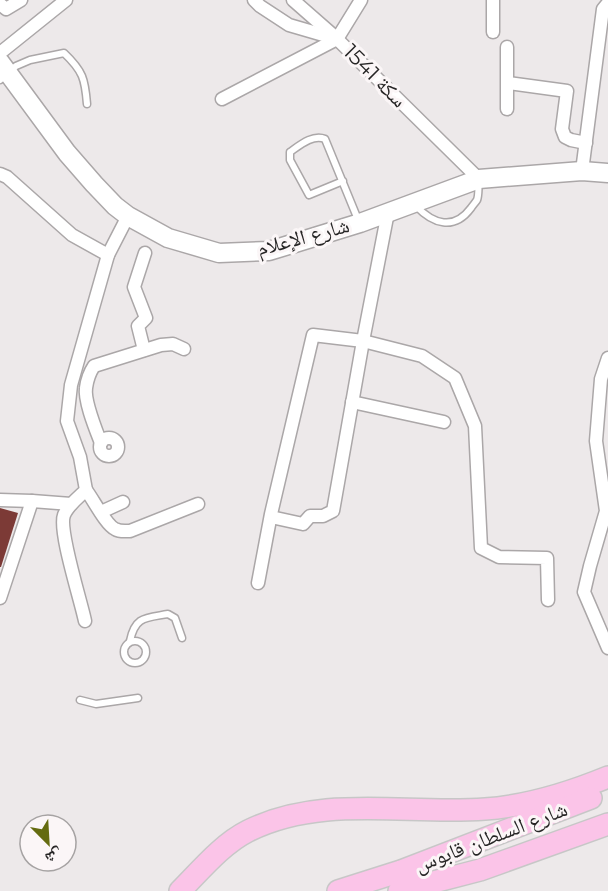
<svg xmlns="http://www.w3.org/2000/svg" width="608" height="891" font-family="Montserrat,'Noto Naskh Arabic',sans-serif">
<rect width="100%" height="100%" fill="#ede9ea"/>
<path fill="#7c3a36" d="M 0,508 L 18,513 L 1,567 L 0,567 Z"/>
<g fill="none" stroke-linecap="round" stroke-linejoin="round">
<g stroke="#aba7a8" stroke-width="9">
<g id="service">
<path d="M 0,80 L 16,66 L 30,60 L 64,53 C 83,71 85,79 87,104"/>
<path d="M 343,181 L 309,195 L 290,160 L 290,152 C 300,145 313,134 325,139 L 359,222"/>
<path d="M 416,206 C 433,224 454,231 471,208 C 473,205 475,203 477,200 C 479,195 478,187 479,181"/>
<circle cx="135" cy="652" r="11"/>
<path d="M 130,641 C 135,616 146,618 168,614 L 175,618 L 182,638"/>
<path d="M 80,700 L 96,704 L 138,698"/>
</g>
</g>
<g stroke="#aba7a8" stroke-width="15">
<g id="minor">
<path d="M 254,0 L 260,6 L 289,25 L 337,39 L 479,179"/>
<path d="M 293,0 L 334,36"/>
<path d="M 493,0 L 493,32"/>
<path d="M 0,4 L 6,9 L 21,0"/>
<path d="M 0,53 L 66,0"/>
<path d="M 508,83 L 567,91 L 562,129 L 565,137 L 571,140 L 586,143"/>
<path d="M 222,99 L 337,39 L 361,0"/>
<path d="M 507,109 L 507,47"/>
<path d="M 582,171 L 603,9 L 608,3"/>
<path d="M 0,174 L 7,177 L 72,235 L 108,255"/>
<path d="M 144,350 L 138,326 L 146,318 L 134,287 L 145,253"/>
<path d="M 608,358 L 601,379 L 596,441 L 606,511 L 590,566 L 584,592 L 608,648"/>
<path d="M 352,402 L 444,422"/>
<circle cx="109" cy="447" r="9"/>
<path d="M 101,443 C 96,430 84,401 86,388 C 87,380 90,372 94,366 L 161,345 L 173,344 L 184,349"/>
<path d="M 86,490 C 93,499 106,525 115,529 C 120,532 125,531 130,531 L 198,504"/>
<path d="M 0,500 L 32,501 L 71,504"/>
<path d="M 101,512 L 123,502"/>
<path d="M 271,517 L 303,524 L 310,516 L 323,516 L 333,511 L 363,341 L 388,212"/>
<path d="M 258,583 L 271,514 L 313,335 L 363,341 L 422,356 L 455,378 L 475,426 L 481,548 L 499,557 L 547,558 L 548,600"/>
<path d="M 0,598 L 32,501"/>
<path d="M 85,621 C 81,601 58,530 64,515 C 68,505 79,497 86,490 L 80,457 L 67,421 L 71,385 L 108,255 L 128,216"/>
</g>
</g>
<g stroke="#aba7a8" stroke-width="21">
<path id="secondary" d="M 0,62 L 67,153 L 94,184 L 115,206 L 128,216 L 168,238 L 219,253 L 269,251 L 360,223 L 479,179 L 582,171 L 608,173"/>
</g>
<g stroke="#c7c7c7" stroke-width="24">
<g id="trunk">
<path d="M 180,891 C 200,871 222,844 248,831 C 322,794 406,815 485,809 C 528,806 569,793 608,777"/>
<path d="M 338,891 L 401,871 L 591,798"/>
<path d="M 399,891 L 480,870 L 608,824"/>
</g>
</g>
<use href="#service" stroke="#fff" stroke-width="6"/>
<use href="#minor" stroke="#fff" stroke-width="12"/>
<use href="#secondary" stroke="#fff" stroke-width="18"/>
<use href="#trunk" stroke="#fbc4e8" stroke-width="21"/>
</g>
<g text-anchor="middle" stroke-width="6" stroke-linejoin="round" paint-order="stroke">
<g font-size="21" fill="#272626" stroke="#fbf6f7">
<text transform="translate(375 76) rotate(45)" y="7">سكة 1541</text>
<text transform="translate(303 237) rotate(-15)" y="7">شارع الإعلام</text>
<text transform="translate(491 837) rotate(-21)" y="7">شارع السلطان قابوس</text>
</g>
</g>
<g transform="translate(48 843) rotate(156)"><circle r="28" fill="#fbf6f7" stroke="#a6a3a3" stroke-width="1.5"/>
<path d="M0-4.5L10 22L0 15L-10 22Z" fill="#646b0f"/>
<text y="-9" font-size="16" font-weight="bold" text-anchor="middle" fill="#272626">ش</text>
</g>
</svg>
